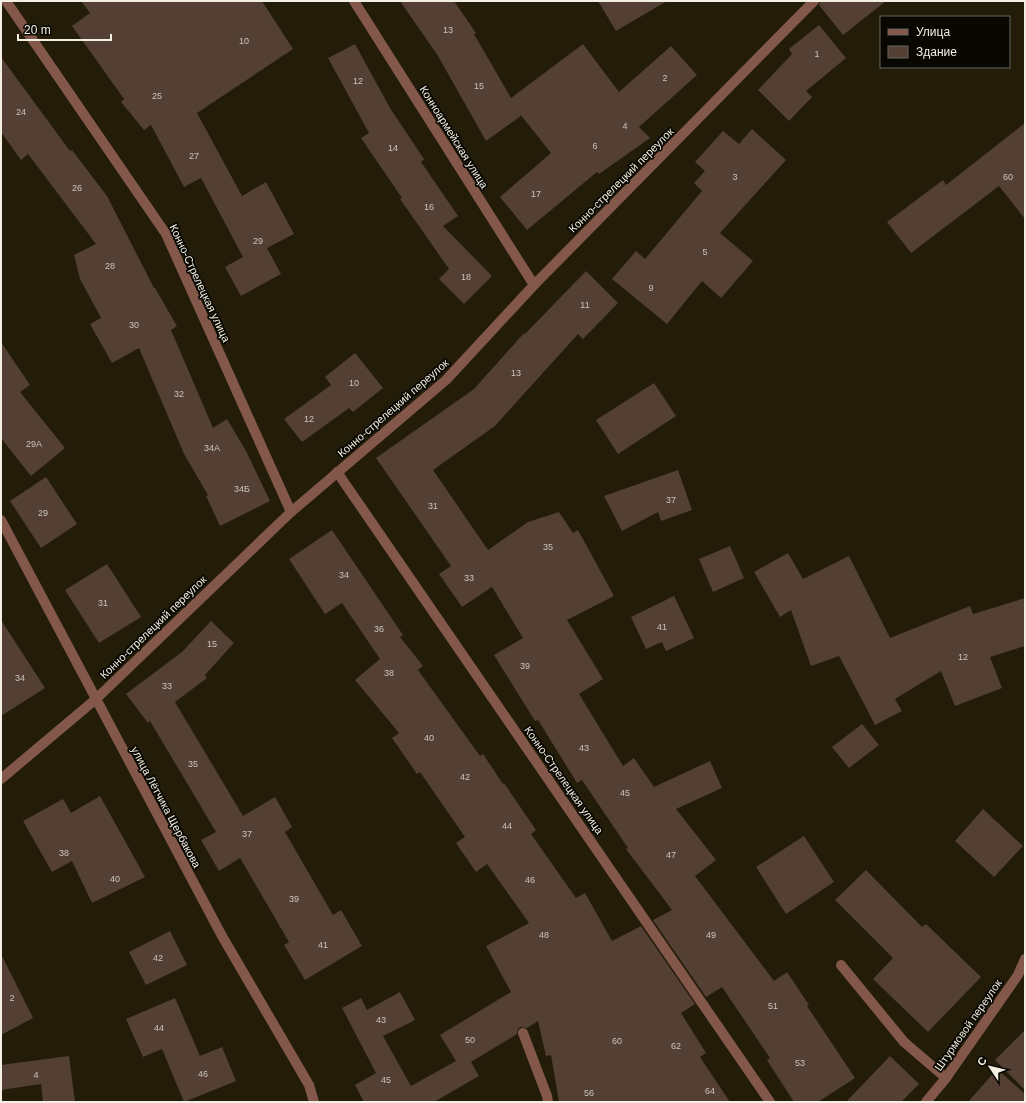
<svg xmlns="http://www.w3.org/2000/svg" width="1026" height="1103" font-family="Helvetica,sans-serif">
<rect width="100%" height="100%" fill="#221c09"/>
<g fill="#533f34">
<path d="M 81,1 L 262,1 L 293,49 L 197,113 L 242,196 L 266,182 L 294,234 L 267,248 L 281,274 L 241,296 L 225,267 L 243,257 L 201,178 L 184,187 L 151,125 L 144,130 L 121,102 L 124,99 L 72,26 L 90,13 Z"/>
<path d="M 400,1 L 454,1 L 476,33 L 474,34 L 511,98 L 583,44 L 619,92 L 671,46 L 697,75 L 639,127 L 650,138 L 599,174 L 597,172 L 527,230 L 500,197 L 551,153 L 520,114 L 521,116 L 486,141 L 438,56 Z"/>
<path d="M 598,1 L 667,1 L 616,31 Z"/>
<path d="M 820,1 L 886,1 L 843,35 L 819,5 Z"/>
<path d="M 819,25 L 846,58 L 806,91 L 812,97 L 789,121 L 758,90 L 792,54 L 789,49 Z"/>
<path d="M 355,44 L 390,108 L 424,159 L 421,162 L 458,216 L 443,226 L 492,276 L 464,304 L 439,279 L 449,269 L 400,199 L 402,198 L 361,138 L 369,133 L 328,58 Z"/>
<path d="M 1,57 L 70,151 L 72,150 L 107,196 L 154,288 L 155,288 L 177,326 L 171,330 L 213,428 L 227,419 L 246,451 L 270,501 L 220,526 L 206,496 L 208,495 L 184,454 L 139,348 L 112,363 L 90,324 L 101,318 L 80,279 L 74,255 L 96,244 L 28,154 L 21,160 L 1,132 Z"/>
<path d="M 1025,123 L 1025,219 L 999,186 L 911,253 L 887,222 L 943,180 L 946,185 Z"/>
<path d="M 752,129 L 786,160 L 720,233 L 753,261 L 721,298 L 702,281 L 667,324 L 612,279 L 636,251 L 645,259 L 702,191 L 694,183 L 705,171 L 695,162 L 723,131 L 739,144 Z"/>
<path d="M 586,271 L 618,303 L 583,339 L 578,334 L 495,426 L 433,470 L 488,550 L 528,522 L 559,512 L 573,533 L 578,530 L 614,596 L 567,620 L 603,679 L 579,694 L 623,766 L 634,758 L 654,787 L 710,761 L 722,788 L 676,809 L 716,860 L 695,876 L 774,981 L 787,972 L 809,1005 L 807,1006 L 855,1078 L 818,1102 L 794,1102 L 767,1060 L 770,1058 L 722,987 L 706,997 L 653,920 L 672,910 L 626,849 L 628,848 L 582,780 L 577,783 L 538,720 L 535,721 L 494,655 L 523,638 L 492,587 L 462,607 L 439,574 L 451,566 L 376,458 L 474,389 L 524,333 L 525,334 Z"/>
<path d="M 1,342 L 30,385 L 20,392 L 65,448 L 31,476 L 1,438 Z"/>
<path d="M 355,353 L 383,388 L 353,412 L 349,408 L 302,442 L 284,419 L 331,385 L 325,377 Z"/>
<path d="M 654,383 L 676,416 L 618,454 L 596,420 Z"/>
<path d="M 678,470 L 692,510 L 661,521 L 658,512 L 622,531 L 604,496 Z"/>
<path d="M 46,477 L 77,524 L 41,548 L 10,501 Z"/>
<path d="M 332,530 L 403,635 L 400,637 L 423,666 L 418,670 L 480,756 L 483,754 L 503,784 L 504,783 L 536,830 L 531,834 L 576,898 L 585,893 L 612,941 L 641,926 L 695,1004 L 681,1013 L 706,1053 L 700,1057 L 730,1102 L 559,1102 L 551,1055 L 546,1056 L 538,1021 L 527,1028 L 520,1027 L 518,1029 L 517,1034 L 471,1062 L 479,1076 L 434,1102 L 364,1102 L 355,1085 L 376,1073 L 342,1008 L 361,998 L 367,1010 L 400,992 L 415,1020 L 383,1036 L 411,1086 L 456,1061 L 440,1035 L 511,992 L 486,946 L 529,923 L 487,864 L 476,872 L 456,843 L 465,837 L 420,772 L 417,774 L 392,738 L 399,733 L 355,680 L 380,659 L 342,603 L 325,614 L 289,559 Z"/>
<path d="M 730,546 L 744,578 L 713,592 L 699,559 Z"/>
<path d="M 788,553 L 803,579 L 849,556 L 890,638 L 970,606 L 973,614 L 1025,598 L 1025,646 L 990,657 L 1002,688 L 955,706 L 941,671 L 895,699 L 902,711 L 875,725 L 839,656 L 811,666 L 791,610 L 780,617 L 754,572 Z"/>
<path d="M 107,564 L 141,617 L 99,643 L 65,590 Z"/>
<path d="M 674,596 L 694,638 L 666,651 L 662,642 L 646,649 L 631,617 Z"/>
<path d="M 1,620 L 45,688 L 1,716 Z"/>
<path d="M 211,621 L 234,643 L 205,675 L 207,678 L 175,702 L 243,816 L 275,797 L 292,827 L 285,832 L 333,915 L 341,910 L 362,946 L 305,980 L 284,945 L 289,942 L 240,858 L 219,871 L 201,840 L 216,832 L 150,721 L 148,723 L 126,694 L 182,652 Z"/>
<path d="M 862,724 L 879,745 L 849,768 L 832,747 Z"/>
<path d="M 100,796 L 145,877 L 92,903 L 72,861 L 52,872 L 23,821 L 63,799 L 71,813 Z"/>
<path d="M 983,809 L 1023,846 L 994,877 L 955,841 Z"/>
<path d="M 804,836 L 834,882 L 786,914 L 756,867 Z"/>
<path d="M 866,870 L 922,927 L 926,924 L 981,977 L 928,1032 L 873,979 L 893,958 L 835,900 Z"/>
<path d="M 170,931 L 187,965 L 146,985 L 129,952 Z"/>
<path d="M 1,954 L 33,1018 L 1,1035 Z"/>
<path d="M 175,998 L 200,1056 L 222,1047 L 236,1081 L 184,1102 L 162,1049 L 143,1057 L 126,1019 Z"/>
<path d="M 1025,1030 L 1025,1090 L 995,1060 Z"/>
<path d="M 69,1056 L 75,1102 L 43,1102 L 41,1084 L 1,1090 L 1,1065 Z"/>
<path d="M 890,1056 L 919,1084 L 901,1102 L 846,1102 Z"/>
<path d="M 997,1069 L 1025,1094 L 1025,1102 L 968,1102 Z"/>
</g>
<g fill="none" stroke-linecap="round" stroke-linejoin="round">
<g stroke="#83584a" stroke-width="10">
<path d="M 841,965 L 904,1042 L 946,1078"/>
<path d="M 523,1033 L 547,1096 L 548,1102"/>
</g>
<g stroke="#83584a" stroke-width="10">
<path d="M 6,1 L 166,234 L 291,512"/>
<path d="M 354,1 L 534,285"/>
<path d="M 337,472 L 770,1102"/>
<path d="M 1,520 L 222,936 L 309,1085 L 314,1102"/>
<path d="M 1,779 L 96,699 L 291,512 L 446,380 L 534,285 L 814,1"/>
<path d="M 926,1102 L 946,1078 L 1018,975 L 1025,959"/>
</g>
</g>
<g text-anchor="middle" stroke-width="3.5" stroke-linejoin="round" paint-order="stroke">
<g font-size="9" fill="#cbc4b7">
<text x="448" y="33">13</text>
<text x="244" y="44">10</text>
<text x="817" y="57">1</text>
<text x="665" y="81">2</text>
<text x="358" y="84">12</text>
<text x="479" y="89">15</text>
<text x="157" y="99">25</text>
<text x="21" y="115">24</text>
<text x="625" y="129">4</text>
<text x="595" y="149">6</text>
<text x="393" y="151">14</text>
<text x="194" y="159">27</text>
<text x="735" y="180">3</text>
<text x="1008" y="180">60</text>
<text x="77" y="191">26</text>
<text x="536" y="197">17</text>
<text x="429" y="210">16</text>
<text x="258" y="244">29</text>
<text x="705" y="255">5</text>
<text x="110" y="269">28</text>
<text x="466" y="280">18</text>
<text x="651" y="291">9</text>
<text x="585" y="308">11</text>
<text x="134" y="328">30</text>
<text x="516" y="376">13</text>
<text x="354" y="386">10</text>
<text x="179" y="397">32</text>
<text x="309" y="422">12</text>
<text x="34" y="447">29А</text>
<text x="212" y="451">34А</text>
<text x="242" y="492">34Б</text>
<text x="671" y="503">37</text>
<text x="433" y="509">31</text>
<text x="43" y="516">29</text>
<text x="548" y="550">35</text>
<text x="344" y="578">34</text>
<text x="469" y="581">33</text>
<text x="103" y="606">31</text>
<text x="662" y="630">41</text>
<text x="379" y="632">36</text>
<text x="212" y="647">15</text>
<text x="963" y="660">12</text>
<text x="525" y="669">39</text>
<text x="389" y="676">38</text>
<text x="20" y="681">34</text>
<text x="167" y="689">33</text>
<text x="429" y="741">40</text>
<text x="584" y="751">43</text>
<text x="193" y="767">35</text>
<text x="465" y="780">42</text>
<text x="625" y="796">45</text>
<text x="507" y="829">44</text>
<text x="247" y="837">37</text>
<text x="64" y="856">38</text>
<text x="671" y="858">47</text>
<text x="115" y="882">40</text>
<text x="530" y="883">46</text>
<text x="294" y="902">39</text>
<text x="544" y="938">48</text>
<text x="711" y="938">49</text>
<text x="323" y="948">41</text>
<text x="158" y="961">42</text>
<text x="12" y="1001">2</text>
<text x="773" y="1009">51</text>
<text x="381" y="1023">43</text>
<text x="159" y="1031">44</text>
<text x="470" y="1043">50</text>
<text x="617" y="1044">60</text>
<text x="676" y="1049">62</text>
<text x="800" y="1066">53</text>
<text x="203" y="1077">46</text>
<text x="36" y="1078">4</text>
<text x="386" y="1083">45</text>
<text x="710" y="1094">64</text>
<text x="589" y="1096">56</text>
</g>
<g font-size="11" fill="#f3f0e3" stroke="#090702">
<text transform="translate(454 137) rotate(58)" y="4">Конноармейская улица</text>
<text transform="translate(621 180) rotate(-45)" y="4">Конно-стрелецкий переулок</text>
<text transform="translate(200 283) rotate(65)" y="4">Конно-Стрелецкая улица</text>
<text transform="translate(393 408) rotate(-41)" y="4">Конно-стрелецкий переулок</text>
<text transform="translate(153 627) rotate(-44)" y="4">Конно-стрелецкий переулок</text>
<text transform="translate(564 780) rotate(55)" y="4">Конно-Стрелецкая улица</text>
<text transform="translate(166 807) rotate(62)" y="4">улица Лётчика Щербакова</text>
<text transform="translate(968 1025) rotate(-55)" y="4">Штурмовой переулок</text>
</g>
</g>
<rect width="1026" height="1103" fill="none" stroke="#f3f0e3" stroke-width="4"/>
<rect x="880" y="16" width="130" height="52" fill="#090702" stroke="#67645c"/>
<rect x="888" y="29" width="20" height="6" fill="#83584a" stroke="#67645c"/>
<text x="916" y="36" font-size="12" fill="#f3f0e3">Улица</text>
<rect x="888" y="46" width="20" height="12" fill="#533f34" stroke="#67645c"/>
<text x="916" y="56" font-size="12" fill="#f3f0e3">Здание</text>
<g transform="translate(990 1067) rotate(305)" stroke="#090702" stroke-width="3" paint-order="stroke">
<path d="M0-3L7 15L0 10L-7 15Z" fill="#f3f0e3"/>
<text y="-6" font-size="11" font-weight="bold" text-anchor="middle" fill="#f3f0e3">С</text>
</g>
<path d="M18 34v6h93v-6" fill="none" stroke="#f3f0e3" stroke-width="2"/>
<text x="24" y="34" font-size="12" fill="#f3f0e3" stroke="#090702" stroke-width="3" paint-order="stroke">20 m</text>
</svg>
